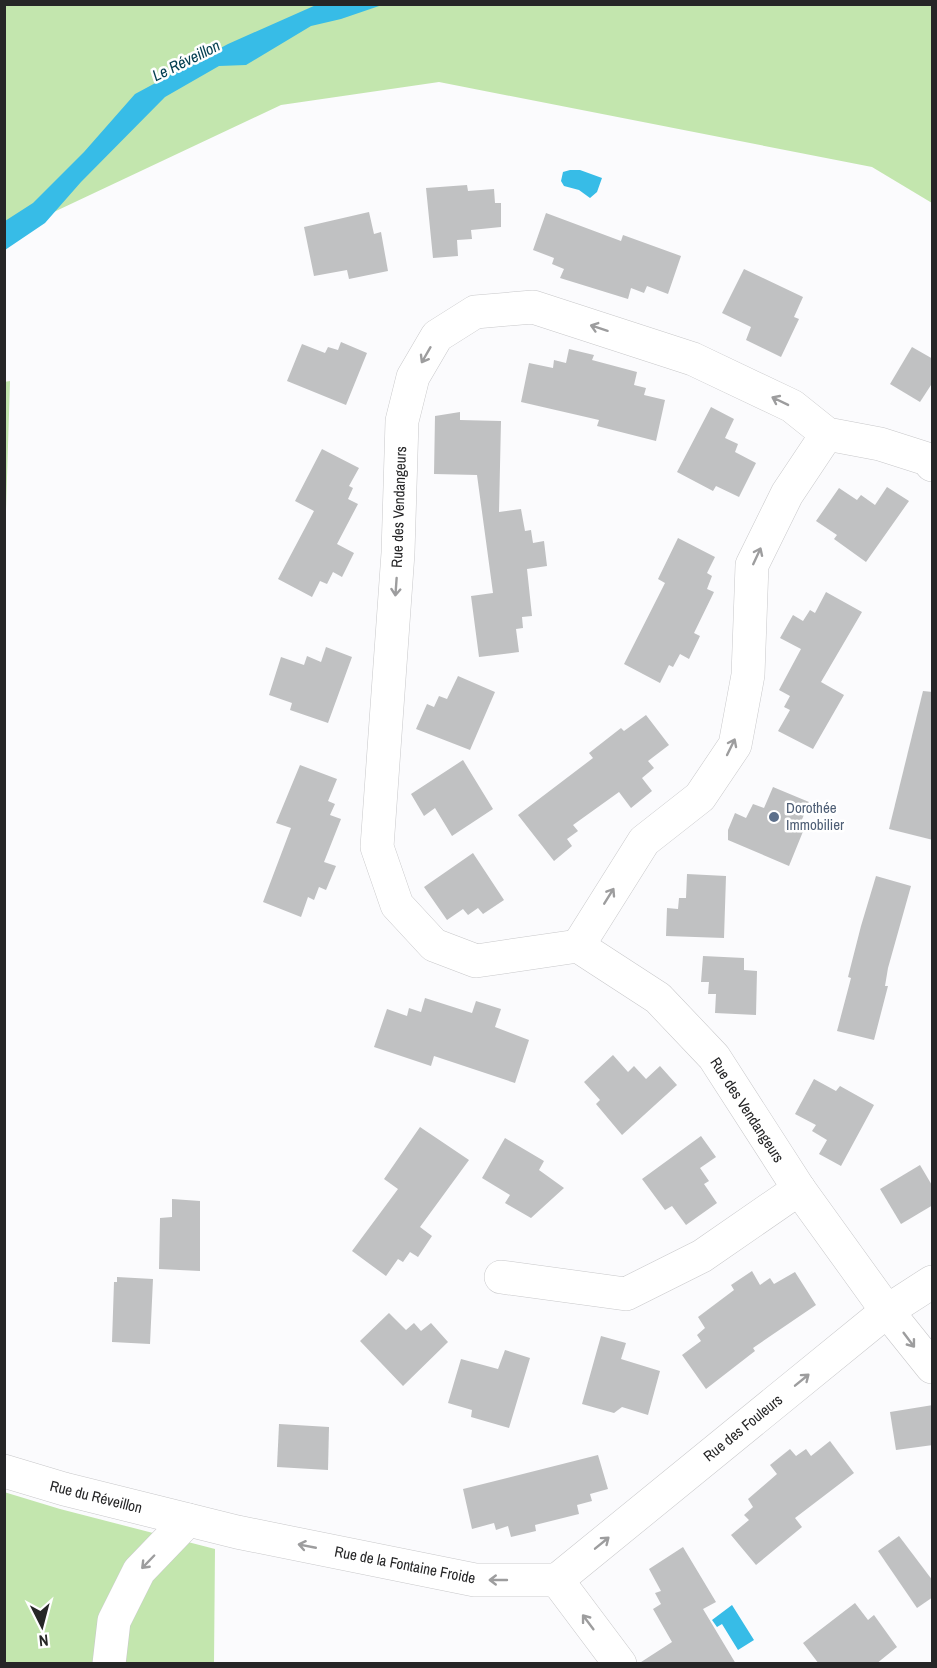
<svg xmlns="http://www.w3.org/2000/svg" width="937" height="1668" font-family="'Archivo Narrow',sans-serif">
<rect width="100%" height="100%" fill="#fbfbfd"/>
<g fill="#c3e6ae">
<path d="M 4,5 L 932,5 L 932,203 L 872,167 L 439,82 L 281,105 L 5,235 Z"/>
<path d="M 10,381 L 5,542 L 4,382 Z"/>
<path d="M 4,1492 L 60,1509 L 215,1549 L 214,1663 L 5,1663 Z"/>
</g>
<g fill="#37bce7">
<path d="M 316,5 L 382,5 L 341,19 L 311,26 L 246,65 L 219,66 L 165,97 L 81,182 L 45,223 L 5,250 L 5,221 L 33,203 L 84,152 L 135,94 L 228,44 Z"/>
<path d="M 570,170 L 580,170 L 602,178 L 597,192 L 590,198 L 579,190 L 564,186 L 561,181 L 563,172 Z"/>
<path d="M 732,1605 L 754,1640 L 738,1650 L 722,1624 L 717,1627 L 712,1620 Z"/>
</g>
<g fill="#c0c1c2">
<path d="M 467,185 L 468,191 L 494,189 L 495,203 L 501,203 L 501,227 L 471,230 L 472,239 L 457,240 L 458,256 L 433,258 L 426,188 Z"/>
<path d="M 369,212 L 374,234 L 381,232 L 388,271 L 349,279 L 347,270 L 314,276 L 304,227 Z"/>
<path d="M 546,213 L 621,241 L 623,235 L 681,256 L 668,294 L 647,286 L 644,293 L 631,288 L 628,299 L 560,278 L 564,269 L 552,264 L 554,258 L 533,250 Z"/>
<path d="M 744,269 L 803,297 L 794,317 L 799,319 L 781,357 L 746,340 L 751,327 L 722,313 Z"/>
<path d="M 341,342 L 367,353 L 346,405 L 287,381 L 302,344 L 325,353 L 328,347 L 338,350 Z"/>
<path d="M 912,347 L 933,359 L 933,382 L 920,402 L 890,384 Z"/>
<path d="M 569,349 L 594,355 L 592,360 L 637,372 L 634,385 L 646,388 L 644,395 L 665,400 L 656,441 L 597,426 L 599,420 L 521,402 L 529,363 L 553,368 L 554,360 L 566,363 Z"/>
<path d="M 711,407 L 734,419 L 725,438 L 738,444 L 735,452 L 756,463 L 739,497 L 716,486 L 713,491 L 677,472 Z"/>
<path d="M 460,412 L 460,420 L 501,421 L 499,512 L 521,509 L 525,531 L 531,530 L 533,543 L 544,541 L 547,566 L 527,569 L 532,616 L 522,617 L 523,628 L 516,629 L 519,652 L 479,657 L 471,596 L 493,593 L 477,475 L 434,474 L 435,416 Z"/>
<path d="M 322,449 L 359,468 L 349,486 L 353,488 L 348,499 L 358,504 L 337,544 L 354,553 L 342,577 L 333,572 L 327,584 L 320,581 L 312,597 L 278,579 L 314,511 L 295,501 Z"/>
<path d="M 887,487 L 909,501 L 866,562 L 834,539 L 837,535 L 816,521 L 839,488 L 857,500 L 861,495 L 875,505 Z"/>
<path d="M 678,538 L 715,557 L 707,573 L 712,576 L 707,589 L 714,592 L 694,633 L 700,636 L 689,659 L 680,654 L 673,667 L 669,665 L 660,683 L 624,664 L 665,583 L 658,579 Z"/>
<path d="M 826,592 L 862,612 L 821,682 L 844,695 L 813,749 L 778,731 L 790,710 L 784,707 L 790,696 L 779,690 L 801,649 L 780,638 L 793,615 L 803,621 L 810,610 L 815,613 Z"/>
<path d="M 326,647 L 352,657 L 328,723 L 290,710 L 292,703 L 269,695 L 281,657 L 304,665 L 307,656 L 321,662 Z"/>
<path d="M 458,676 L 495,692 L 470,750 L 416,729 L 427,704 L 434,707 L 439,696 L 447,699 Z"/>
<path d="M 923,691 L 933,692 L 933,840 L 889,829 Z"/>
<path d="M 646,715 L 669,745 L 648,761 L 654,768 L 642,778 L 652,791 L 631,808 L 619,792 L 573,825 L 578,831 L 567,839 L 572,846 L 554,861 L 518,815 L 593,758 L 589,753 L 621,728 L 624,731 Z"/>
<path d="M 463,760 L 493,809 L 452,836 L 435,808 L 424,816 L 411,794 Z"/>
<path d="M 300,765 L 337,779 L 328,801 L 335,804 L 330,815 L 341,819 L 324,862 L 336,866 L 326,890 L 319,887 L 314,900 L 308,897 L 301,917 L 263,902 L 291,828 L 276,823 Z"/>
<path d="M 773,787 L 809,802 L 799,827 L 804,829 L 789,866 L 728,840 L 728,830 L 735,813 L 746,818 L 753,804 L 764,808 Z"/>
<path d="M 473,853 L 504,900 L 483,914 L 478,908 L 468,915 L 463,909 L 447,920 L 424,887 Z"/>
<path d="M 687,874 L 726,876 L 724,938 L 666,936 L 667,908 L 678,909 L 679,898 L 686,898 Z"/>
<path d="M 876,876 L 911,886 L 888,968 L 885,986 L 888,986 L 874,1040 L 837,1031 L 851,978 L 848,977 L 861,926 Z"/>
<path d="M 703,956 L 744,958 L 744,970 L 757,971 L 756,1015 L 715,1013 L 716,994 L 708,994 L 709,982 L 701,982 Z"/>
<path d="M 425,998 L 472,1013 L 476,1001 L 501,1009 L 495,1027 L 529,1040 L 515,1083 L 434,1056 L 431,1066 L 374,1047 L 387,1009 L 407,1016 L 409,1008 L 421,1012 Z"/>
<path d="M 613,1055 L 628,1072 L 634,1066 L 646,1079 L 660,1066 L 677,1085 L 622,1135 L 596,1104 L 600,1100 L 584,1082 Z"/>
<path d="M 814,1079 L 836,1091 L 840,1086 L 874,1105 L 841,1166 L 819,1154 L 827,1140 L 812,1131 L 816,1125 L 795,1114 Z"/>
<path d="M 420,1127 L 469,1160 L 420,1227 L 432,1236 L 418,1257 L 410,1252 L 403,1262 L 398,1259 L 386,1276 L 352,1251 L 398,1189 L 384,1179 Z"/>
<path d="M 701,1136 L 716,1157 L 700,1168 L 709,1181 L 704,1184 L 717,1203 L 686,1225 L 672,1206 L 665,1210 L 642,1179 Z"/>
<path d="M 505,1138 L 544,1161 L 539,1170 L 564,1188 L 531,1218 L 505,1203 L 510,1195 L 482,1178 Z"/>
<path d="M 920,1165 L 933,1187 L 933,1205 L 901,1224 L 880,1189 Z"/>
<path d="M 172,1199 L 200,1201 L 200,1271 L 159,1269 L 160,1218 L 172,1217 Z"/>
<path d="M 752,1271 L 760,1285 L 770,1278 L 774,1284 L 795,1272 L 816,1305 L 753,1348 L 755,1351 L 706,1389 L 682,1355 L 701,1341 L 697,1335 L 705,1328 L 698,1317 L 734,1290 L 731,1285 Z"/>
<path d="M 117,1277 L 153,1279 L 150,1344 L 112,1342 L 114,1282 L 117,1282 Z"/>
<path d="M 389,1313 L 406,1330 L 414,1323 L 421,1331 L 431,1323 L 448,1342 L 403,1386 L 360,1341 Z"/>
<path d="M 601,1336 L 626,1343 L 621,1359 L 660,1371 L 648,1415 L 622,1407 L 614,1413 L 582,1404 Z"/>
<path d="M 505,1350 L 530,1358 L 509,1428 L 471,1417 L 472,1410 L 448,1403 L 461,1359 L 498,1369 Z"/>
<path d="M 933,1405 L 933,1445 L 896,1450 L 890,1412 Z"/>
<path d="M 279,1424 L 329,1427 L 328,1470 L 277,1467 Z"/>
<path d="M 830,1441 L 854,1473 L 795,1518 L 802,1527 L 756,1565 L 731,1535 L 749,1520 L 744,1515 L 753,1507 L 748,1499 L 777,1474 L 770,1465 L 790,1449 L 796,1456 L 806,1449 L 811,1456 Z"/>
<path d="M 598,1455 L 608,1489 L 590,1494 L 592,1501 L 577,1505 L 579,1514 L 535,1525 L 536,1531 L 511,1537 L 508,1526 L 496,1530 L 494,1523 L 472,1529 L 463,1489 Z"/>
<path d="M 899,1536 L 933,1581 L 933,1597 L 917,1608 L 878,1551 Z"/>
<path d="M 683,1547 L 716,1602 L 703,1609 L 736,1664 L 638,1664 L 672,1642 L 653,1609 L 661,1604 L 655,1593 L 661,1591 L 649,1569 Z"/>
<path d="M 855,1603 L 868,1620 L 874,1615 L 897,1647 L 876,1664 L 819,1664 L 803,1643 Z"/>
</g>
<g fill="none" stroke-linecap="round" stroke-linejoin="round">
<g stroke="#c8c8ca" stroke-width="34">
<g id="minor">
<path d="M 932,465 L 927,459 L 880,444 L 827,434 L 792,406 L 693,359 L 533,307 L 475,312 L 437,336 L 413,377 L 402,421 L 398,553 L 377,847 L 397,905 L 434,945 L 476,961 L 578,946 L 658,998 L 714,1057 L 799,1189 L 887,1311 L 932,1367"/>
<path d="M 578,946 L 644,841 L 700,797 L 735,745 L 748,675 L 752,565 L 787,494 L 827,434"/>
<path d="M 501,1277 L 626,1294 L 702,1256 L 799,1189"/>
<path d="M 4,1471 L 64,1489 L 237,1532 L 475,1580 L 557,1580"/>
<path d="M 557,1580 L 887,1311 L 932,1282"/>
<path d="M 557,1580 L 620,1664"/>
<path d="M 109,1664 L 114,1621 L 139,1571 L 188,1520"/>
</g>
</g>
<use href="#minor" stroke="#fff" stroke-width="33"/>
</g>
<defs><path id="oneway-shaft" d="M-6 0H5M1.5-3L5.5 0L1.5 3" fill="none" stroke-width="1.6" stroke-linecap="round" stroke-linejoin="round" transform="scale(1.5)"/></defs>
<g stroke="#9d9d9e">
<use href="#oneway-shaft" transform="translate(599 328) rotate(-162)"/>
<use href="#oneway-shaft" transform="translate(426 355) rotate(120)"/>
<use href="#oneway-shaft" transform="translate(780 401) rotate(-154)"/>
<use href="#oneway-shaft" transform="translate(757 556) rotate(-65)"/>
<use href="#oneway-shaft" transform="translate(396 587) rotate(94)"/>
<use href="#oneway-shaft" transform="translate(731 747) rotate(-64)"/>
<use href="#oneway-shaft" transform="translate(609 896) rotate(-58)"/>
<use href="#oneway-shaft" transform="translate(909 1340) rotate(53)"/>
<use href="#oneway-shaft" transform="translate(802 1380) rotate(-39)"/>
<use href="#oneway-shaft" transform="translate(602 1543) rotate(-39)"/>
<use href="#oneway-shaft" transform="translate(307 1546) rotate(-169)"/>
<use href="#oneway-shaft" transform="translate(148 1562) rotate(134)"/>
<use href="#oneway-shaft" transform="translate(498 1580) rotate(180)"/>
<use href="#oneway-shaft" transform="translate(588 1622) rotate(-127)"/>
</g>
<circle fill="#5c6f8a" stroke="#fff" stroke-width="2" cx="774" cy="817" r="6"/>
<g text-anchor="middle" stroke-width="5" stroke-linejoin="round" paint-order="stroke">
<g font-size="15" fill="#262627" stroke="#fff">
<text transform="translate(399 507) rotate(-88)" y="5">Rue des Vendangeurs</text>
<text transform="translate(747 1110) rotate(57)" y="5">Rue des Vendangeurs</text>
<text transform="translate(743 1428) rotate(-39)" y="5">Rue des Fouleurs</text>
<text transform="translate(96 1497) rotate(14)" y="5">Rue du Réveillon</text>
<text transform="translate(405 1565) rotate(11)" y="5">Rue de la Fontaine Froide</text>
</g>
<g font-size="15" fill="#4e5e75" stroke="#fff" text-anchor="start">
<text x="786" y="813">Dorothée<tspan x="786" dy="17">Immobilier</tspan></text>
</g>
<g font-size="16" font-style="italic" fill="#033e50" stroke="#fff">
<text transform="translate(186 60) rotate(-26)" y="6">Le Réveillon</text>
</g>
</g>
<rect width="937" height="1668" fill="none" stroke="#262627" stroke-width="12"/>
<g transform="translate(42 1626) rotate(174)" stroke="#ffffff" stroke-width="4.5" paint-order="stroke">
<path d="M0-4.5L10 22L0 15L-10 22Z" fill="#262627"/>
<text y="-9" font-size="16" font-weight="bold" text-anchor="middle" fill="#262627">N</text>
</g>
</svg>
